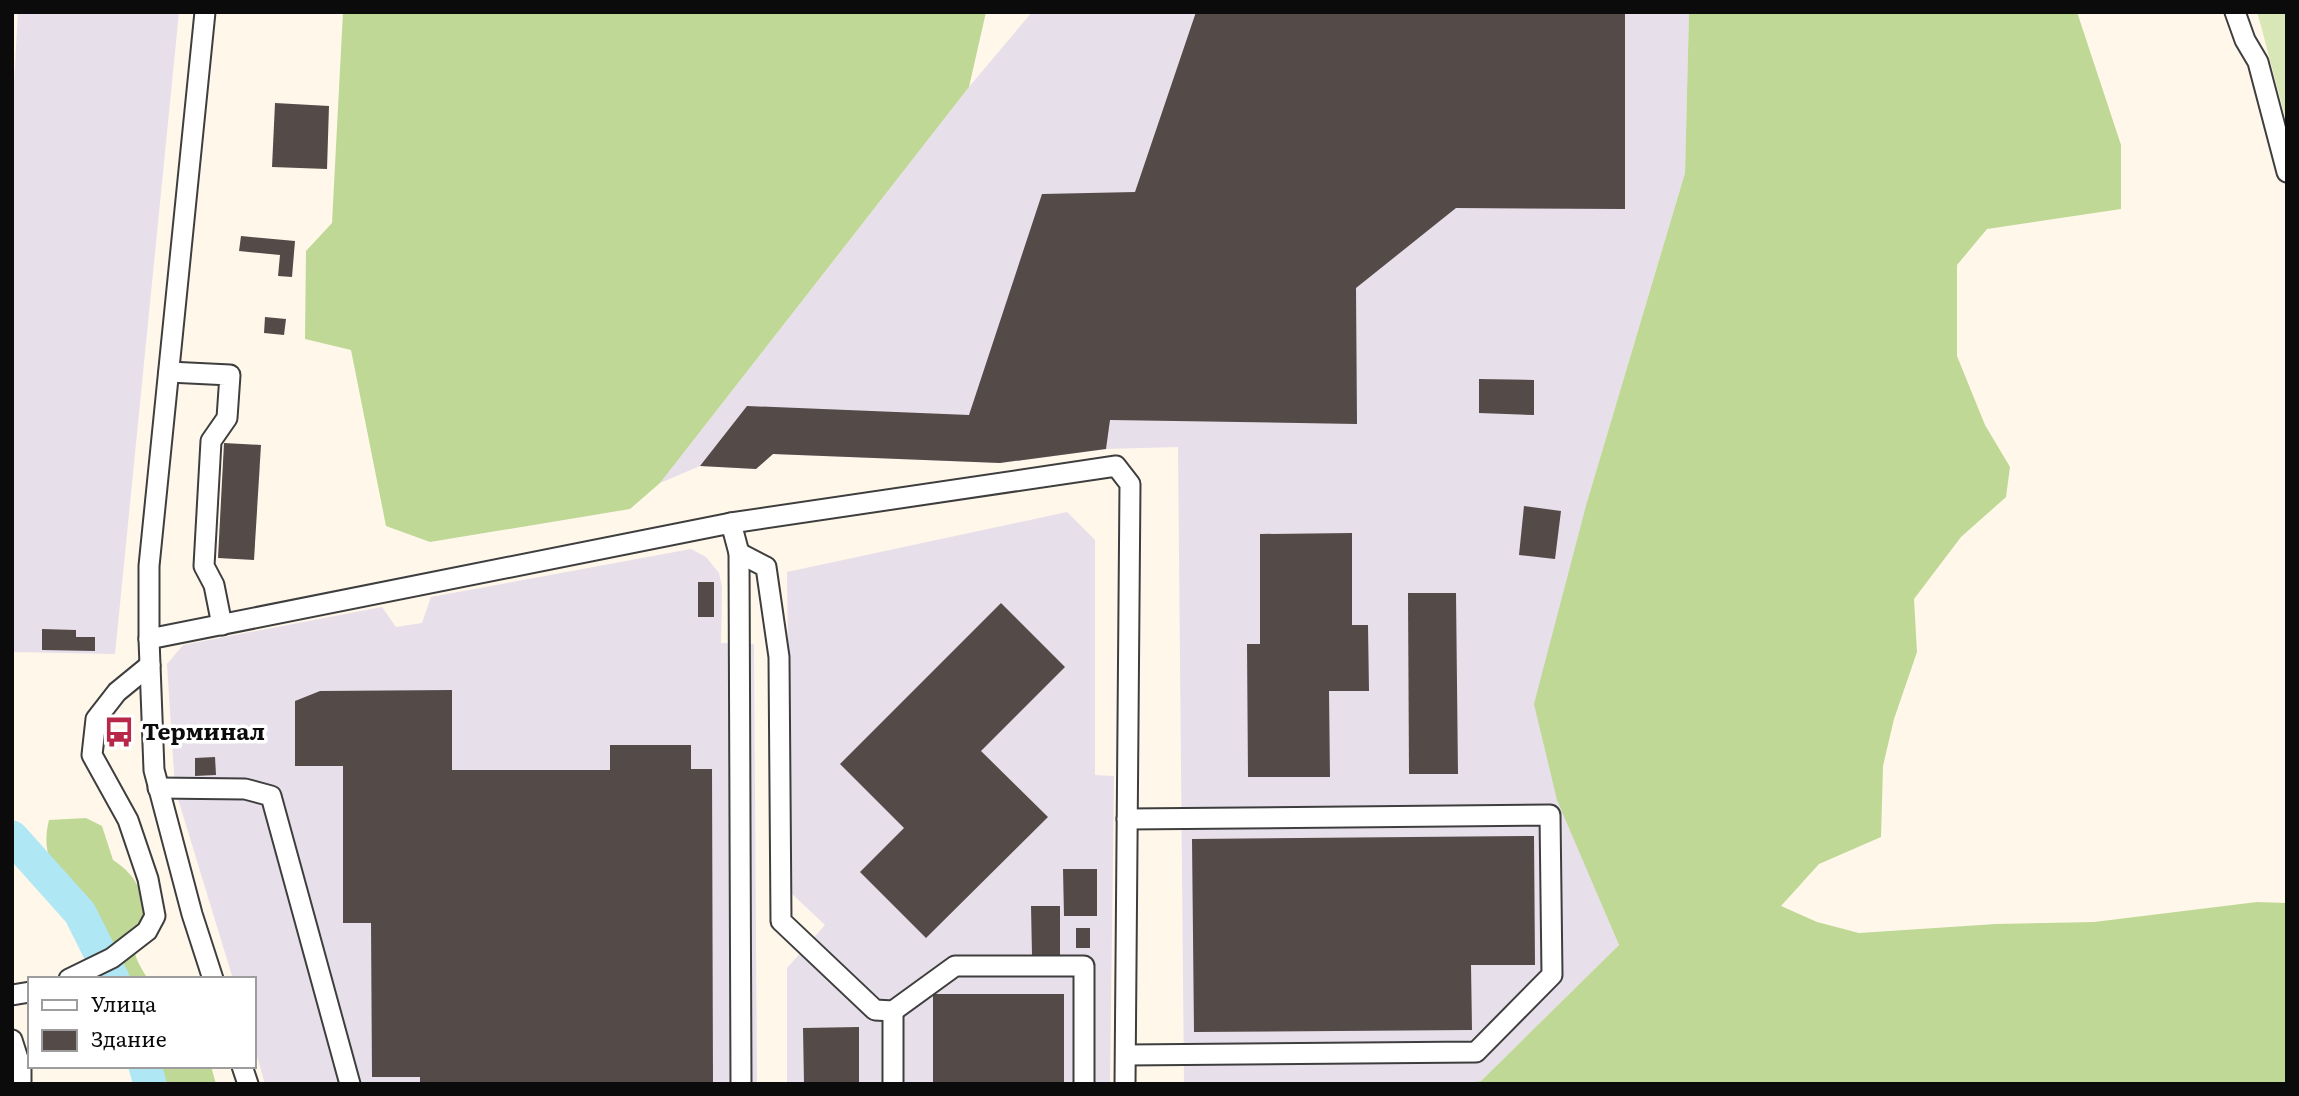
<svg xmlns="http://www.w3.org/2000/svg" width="2299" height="1096" font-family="Literata,serif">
<rect width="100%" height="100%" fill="#fff7ea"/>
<g fill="#e7dfea">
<path d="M 18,12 L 179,12 L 115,654 L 12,652 L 12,119 Z"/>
<path d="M 1032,12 L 1689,12 L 1685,173 L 1587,502 L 1558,800 L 1619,945 L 1481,1081 L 1459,1084 L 1184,1084 L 1178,447 L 1106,449 L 1000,463 L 773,454 L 756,469 L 700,466 L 660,483 L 969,87 Z"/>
<path d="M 1067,512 L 1095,540 L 1095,775 L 1114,776 L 1110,1084 L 787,1084 L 787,968 L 825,925 L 791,893 L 787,572 Z"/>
<path d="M 691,549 L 706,557 L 719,573 L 722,587 L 721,643 L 754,644 L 757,1084 L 265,1084 L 254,1046 L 254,979 L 233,979 L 175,789 L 167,664 L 183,645 L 382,607 L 396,627 L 422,623 L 431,597 Z"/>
</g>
<path fill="#d8e7b5" d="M 2257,12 L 2287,12 L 2287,124 L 2261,26 Z"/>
<g fill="#bfd895">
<path d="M 343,12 L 986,12 L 969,87 L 660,483 L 630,509 L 430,542 L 386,526 L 351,350 L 305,339 L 306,251 L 332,223 Z"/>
<path d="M 1689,12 L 2077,12 L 2121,145 L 2121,209 L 1987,229 L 1957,265 L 1957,356 L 1985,425 L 2010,467 L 2006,497 L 1961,537 L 1914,599 L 1917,652 L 1894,719 L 1883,766 L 1881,837 L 1819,864 L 1781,906 L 1817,922 L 1859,933 L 1996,924 L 2094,922 L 2257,902 L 2287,903 L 2287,1084 L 1459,1084 L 1481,1081 L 1619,945 L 1557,800 L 1534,704 L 1587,502 L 1685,173 Z"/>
<path d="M 86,818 L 102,826 L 113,860 C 138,876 144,895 147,923 C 128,946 133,955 148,979 L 124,979 C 114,961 108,941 98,924 C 75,885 36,872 49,820 Z"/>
<path d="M 152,1066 L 211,1066 L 216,1084 L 157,1084 Z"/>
</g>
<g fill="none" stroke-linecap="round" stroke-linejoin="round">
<g stroke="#b0e7f5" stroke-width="33">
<path d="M 12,837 L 80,913 L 113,979"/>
<path d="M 145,1066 L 150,1084"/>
</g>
</g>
<g fill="#544a48">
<path d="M 1196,12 L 1625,13 L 1625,209 L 1456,208 L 1356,288 L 1357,424 L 1110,420 L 1106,449 L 1000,463 L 773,454 L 756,469 L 700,466 L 747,406 L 969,415 L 1042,194 L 1135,192 Z"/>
<path d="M 275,103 L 329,106 L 327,169 L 272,167 Z"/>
<path d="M 241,236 L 295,241 L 292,277 L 278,276 L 280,255 L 239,251 Z"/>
<path d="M 265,317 L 286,319 L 284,335 L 264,333 Z"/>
<path d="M 1479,379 L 1534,380 L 1534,415 L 1479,413 Z"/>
<path d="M 224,443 L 261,445 L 254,560 L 218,558 Z"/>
<path d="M 1524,506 L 1561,511 L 1555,559 L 1519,555 Z"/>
<path d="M 1352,533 L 1352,625 L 1368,625 L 1369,691 L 1329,691 L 1330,777 L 1248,777 L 1247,644 L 1260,644 L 1260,534 Z"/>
<rect x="698" y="582" width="16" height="35"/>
<path d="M 1408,593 L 1456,593 L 1458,774 L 1409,774 Z"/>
<path d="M 1001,603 L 1065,667 L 981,751 L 1048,817 L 926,938 L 860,872 L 904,828 L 840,764 Z"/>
<path d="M 42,629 L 76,630 L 76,637 L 95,637 L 95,651 L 42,650 Z"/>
<path d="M 452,690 L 452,770 L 610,770 L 610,745 L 691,745 L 691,769 L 712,769 L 713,1084 L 420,1084 L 420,1077 L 372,1077 L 371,923 L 343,923 L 343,766 L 295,766 L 295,701 L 320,691 Z"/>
<path d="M 215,757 L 216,775 L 195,776 L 195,758 Z"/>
<path d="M 1534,836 L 1535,965 L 1471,965 L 1472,1030 L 1194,1032 L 1192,839 Z"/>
<path d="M 1063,869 L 1097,869 L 1097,916 L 1064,916 Z"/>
<path d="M 1031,906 L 1060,906 L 1060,955 L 1032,955 Z"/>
<rect x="1076" y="928" width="14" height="20"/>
<rect x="933" y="994" width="131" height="90"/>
<path d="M 859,1027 L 859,1084 L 804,1084 L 803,1028 Z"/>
</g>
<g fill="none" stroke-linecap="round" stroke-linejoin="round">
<g stroke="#3e3e3e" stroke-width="23">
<g id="minor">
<path d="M 205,12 L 149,566 L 149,639 L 154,770 L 192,914 L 213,979"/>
<path d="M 2235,12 L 2245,40 L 2258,62 L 2287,172"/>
<path d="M 169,372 L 230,375 L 227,418 L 211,441 L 204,566 L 214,585 L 222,625"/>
<path d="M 731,523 L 1116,466 L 1130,484 L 1125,1084"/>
<path d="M 739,553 L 766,567 L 779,657 L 781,921 L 875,1010 L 893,1011 L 955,966 L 1084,966 L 1084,1084"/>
<path d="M 149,639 L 731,523 L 739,553 L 741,1084"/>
<path d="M 158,788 L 245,789 L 271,796 L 350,1084"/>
<path d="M 69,979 L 112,958 L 147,931 L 155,916 L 148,879 L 128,820 L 92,755 L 96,719 L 117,692 L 150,665"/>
<path d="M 12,995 L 30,992"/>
<path d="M 12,1040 L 21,1068 L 21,1084"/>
<path d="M 1126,1055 L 1476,1052 L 1552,975 L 1550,815 L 1127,819"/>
<path d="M 242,1066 L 248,1084"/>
<path d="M 893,1084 L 893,1011"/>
</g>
</g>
<use href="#minor" stroke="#fff" stroke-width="19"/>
</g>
<defs>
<g id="bus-bare" transform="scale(2.415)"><path d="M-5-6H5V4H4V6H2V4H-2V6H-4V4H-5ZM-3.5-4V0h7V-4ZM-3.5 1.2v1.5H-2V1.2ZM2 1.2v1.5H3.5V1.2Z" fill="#b82748" stroke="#fff" stroke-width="2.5" paint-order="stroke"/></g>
</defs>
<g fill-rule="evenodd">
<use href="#bus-bare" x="119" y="732"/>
</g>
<g text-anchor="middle" stroke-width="7" stroke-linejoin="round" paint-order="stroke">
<g font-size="23" font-weight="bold" fill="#0b0b0b" stroke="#fff" text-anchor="start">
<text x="142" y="740">Терминал</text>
</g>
</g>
<rect width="2299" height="1096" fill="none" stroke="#0b0b0b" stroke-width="28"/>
<rect x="28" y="977" width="228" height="91" fill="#ffffff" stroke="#9d9d9d" stroke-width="2"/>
<rect x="42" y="1000" width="35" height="10" fill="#ffffff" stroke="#9d9d9d" stroke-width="2"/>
<text x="91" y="1012" font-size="21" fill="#0b0b0b">Улица</text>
<rect x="42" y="1030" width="35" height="21" fill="#544a48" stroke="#9d9d9d" stroke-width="2"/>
<text x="91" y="1047" font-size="21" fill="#0b0b0b">Здание</text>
</svg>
